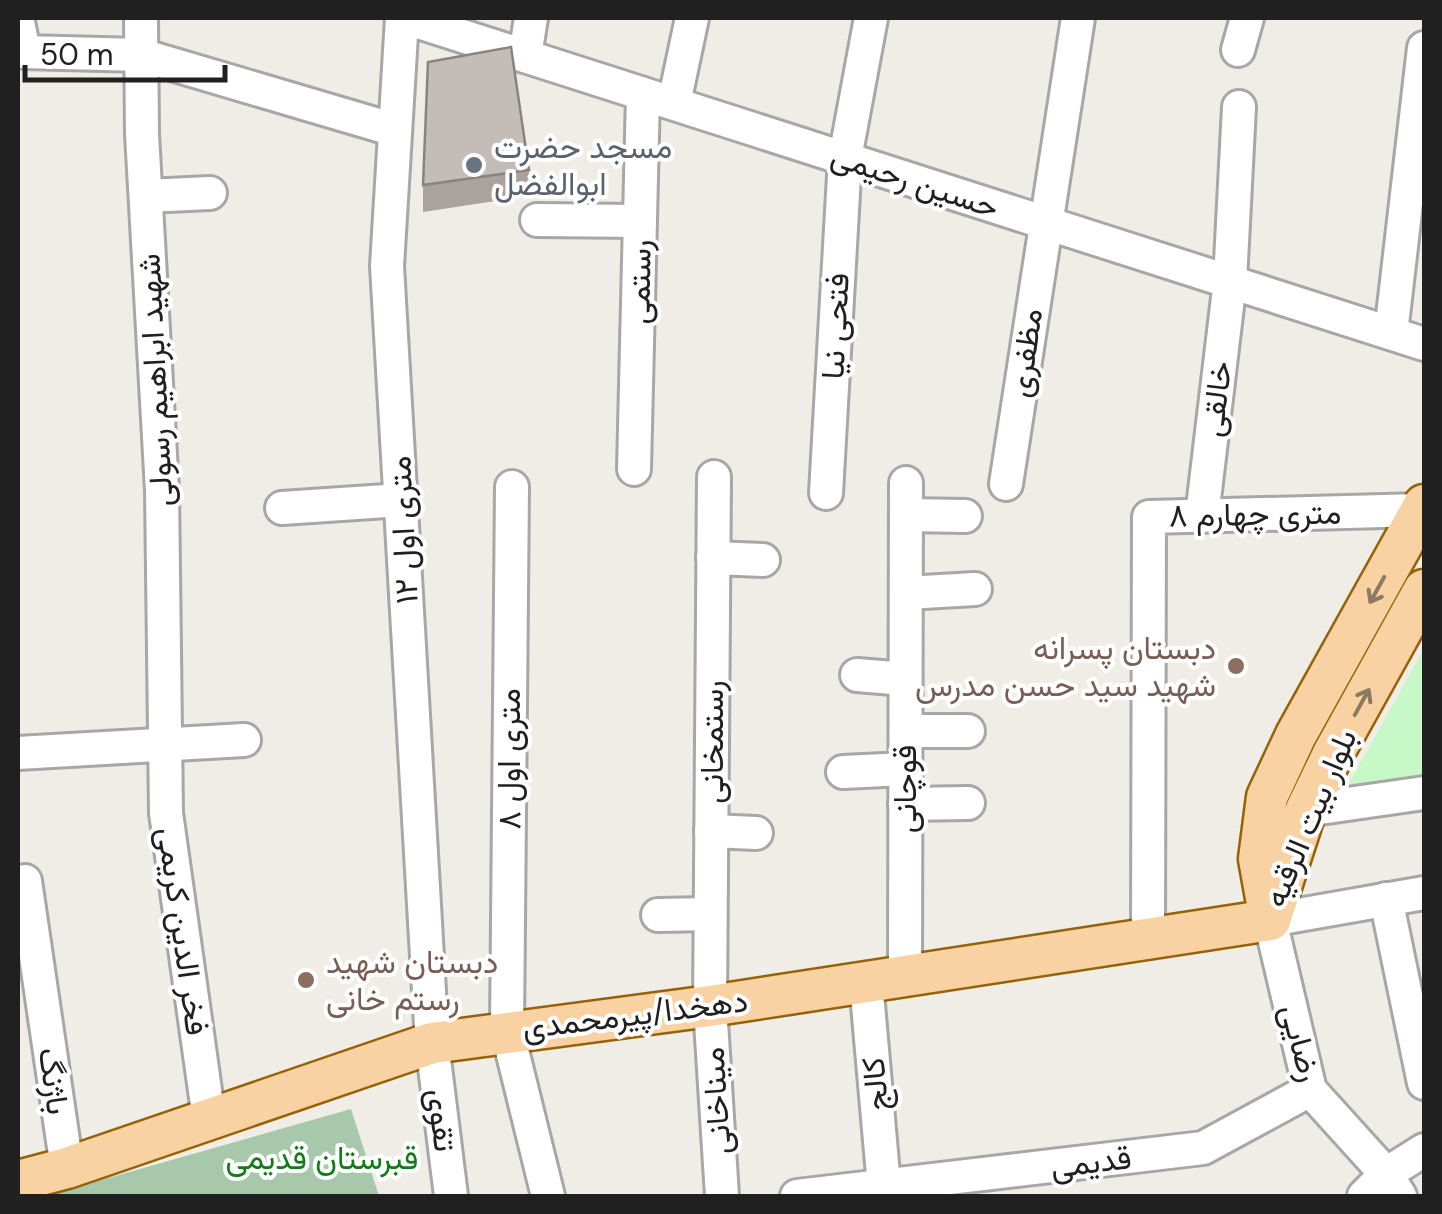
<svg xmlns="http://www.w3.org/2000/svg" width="1442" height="1214" font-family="'DM Sans',Vazirmatn,sans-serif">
<rect width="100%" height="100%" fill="#f0ece6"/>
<path fill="#a8c8ac" d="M 351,1109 L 379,1196 L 45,1196 Z"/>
<path fill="#c6f8c8" d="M 1424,649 L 1424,775 L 1347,787 Z"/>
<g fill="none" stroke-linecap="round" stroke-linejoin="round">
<g stroke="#a7a7a7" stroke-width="38">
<g id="minor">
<path d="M 141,18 L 142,134 L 162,490 L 166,813 L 209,1119"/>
<path d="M 402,18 L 387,266 L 432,1043 L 451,1196"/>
<path d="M 406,18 L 1424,344"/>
<path d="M 18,22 L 24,52 L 141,55 L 395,130"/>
<path d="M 1238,50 L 1247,18"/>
<path d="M 525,56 L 531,18"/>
<path d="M 674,103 L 692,18"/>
<path d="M 146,196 L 210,193"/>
<path d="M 537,220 L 640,221"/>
<path d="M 1391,333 L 1424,48"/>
<path d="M 634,469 L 643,94"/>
<path d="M 714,477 L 710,1006 L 722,1196"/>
<path d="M 1006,484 L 1078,18"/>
<path d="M 512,487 L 507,1030 L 548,1196"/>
<path d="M 826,493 L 845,158 L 871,18"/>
<path d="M 282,508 L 401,500"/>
<path d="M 906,515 L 965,516"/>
<path d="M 1202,516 L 1230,281 L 1239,107"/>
<path d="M 713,558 L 763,560"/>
<path d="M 906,593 L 975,589"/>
<path d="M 857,675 L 905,679"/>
<path d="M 906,731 L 968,731"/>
<path d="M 18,753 L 244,740"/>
<path d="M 843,772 L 905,769"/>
<path d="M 905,804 L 968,803"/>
<path d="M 1306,810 L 1424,793"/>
<path d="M 711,831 L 756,833"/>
<path d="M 18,883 L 25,881 L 67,1168"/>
<path d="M 1386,899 L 1424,1083"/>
<path d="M 658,915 L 710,914"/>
<path d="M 1148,937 L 1149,517 L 1422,510"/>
<path d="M 905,976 L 906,483"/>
<path d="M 866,982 L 884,1186"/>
<path d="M 797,1196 L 1203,1148 L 1310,1090"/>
<path d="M 1364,1196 L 1386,1174 L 1424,1150"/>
<path d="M 1400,1196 L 1386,1174 L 1310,1090 L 1270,920 L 1424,893"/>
</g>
</g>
<g stroke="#956306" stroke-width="45">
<g id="major">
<path d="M 1271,917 L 1306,810 L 1333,754 L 1424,590"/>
<path d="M 1270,920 L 1259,859 L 1267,797 L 1296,735 L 1424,505"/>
<path d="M 18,1181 L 67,1168 L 432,1043 L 710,1006 L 1270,920"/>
</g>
</g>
<use href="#minor" stroke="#fff" stroke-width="32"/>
<use href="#major" stroke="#f8d2a3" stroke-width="40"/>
</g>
<path fill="#a9a29d" d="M 529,170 L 529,196 L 423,212 L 423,185 Z"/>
<path fill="#c4bcb6" stroke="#89847f" stroke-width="2.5" d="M 511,47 L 529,170 L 423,185 L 428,62 Z"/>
<defs><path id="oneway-shaft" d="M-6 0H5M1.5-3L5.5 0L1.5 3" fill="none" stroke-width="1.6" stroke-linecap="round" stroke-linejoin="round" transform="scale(2.5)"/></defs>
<g stroke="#8c7962">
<use href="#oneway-shaft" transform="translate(1377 590) rotate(119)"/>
<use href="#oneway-shaft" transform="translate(1362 702) rotate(-61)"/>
</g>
<circle fill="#6b7280" stroke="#fff" stroke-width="4" cx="474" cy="165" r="10"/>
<g fill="#8d6e63" stroke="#fff" stroke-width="4">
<circle cx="1236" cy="666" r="10"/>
<circle cx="306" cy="980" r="10"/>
</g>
<g text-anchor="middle" stroke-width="8" stroke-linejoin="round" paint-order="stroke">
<g font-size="32" fill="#5b616d" stroke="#fff" text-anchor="start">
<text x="494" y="158">مسجد حضرت<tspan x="494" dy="37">ابوالفضل</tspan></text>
</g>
<g font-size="32" fill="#202020" stroke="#fff">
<text transform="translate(915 181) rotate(18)" y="11">حسین رحیمی</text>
<text transform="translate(639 282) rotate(-89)" y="11">رستمی</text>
<text transform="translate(835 326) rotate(-87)" y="11">فتحی نیا</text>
<text transform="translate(1025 353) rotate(-82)" y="11">مظفری</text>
<text transform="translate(155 380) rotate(-93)" y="11">شهید ابراهیم رسولی</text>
<text transform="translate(1216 399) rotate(-83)" y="11">خالقی</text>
<text transform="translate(1255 514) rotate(-1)" y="11">۸ متری چهارم</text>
<text transform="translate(403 530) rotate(-93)" y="11">۱۲ متری اول</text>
<text transform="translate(712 742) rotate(-90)" y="11">رستمخانی</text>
<text transform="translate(509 759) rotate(-90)" y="11">۸ متری اول</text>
<text transform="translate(905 789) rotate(-90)" y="11">قوچانی</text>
<text transform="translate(1310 818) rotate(-67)" y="11">بلوار بیت الرقیه</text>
<text transform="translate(183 931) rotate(82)" y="11">فخر الدین کریمی</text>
<text transform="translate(635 1014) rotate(-7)" y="11">دهخدا/پیرمحمدی</text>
<text transform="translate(1301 1043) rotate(75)" y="11">رضایی</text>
<text transform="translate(54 1081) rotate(82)" y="11">باژنگ</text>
<text transform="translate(875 1084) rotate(-95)" y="11">کالج</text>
<text transform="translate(716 1101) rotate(-94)" y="11">میناخانی</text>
<text transform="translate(442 1120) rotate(83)" y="11">تقوی</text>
<text transform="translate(1091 1162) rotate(-7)" y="11">قدیمی</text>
</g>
<g font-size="32" fill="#785e54" stroke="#fff" text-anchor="end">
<text x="1216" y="659">دبستان پسرانه<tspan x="1216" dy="37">شهید سید حسن مدرس</tspan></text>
<text x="326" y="973" text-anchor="start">دبستان شهید<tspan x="326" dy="37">رستم خانی</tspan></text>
</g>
<g font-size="32" fill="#107b17" stroke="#fff">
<text x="322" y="1169">قبرستان قدیمى</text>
</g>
</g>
<rect width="1442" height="1214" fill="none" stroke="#202020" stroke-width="40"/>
<path d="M25 65v15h200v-15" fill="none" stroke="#202020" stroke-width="5"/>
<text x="40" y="65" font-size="30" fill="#202020" stroke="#ffffff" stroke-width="8" paint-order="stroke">50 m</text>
</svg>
